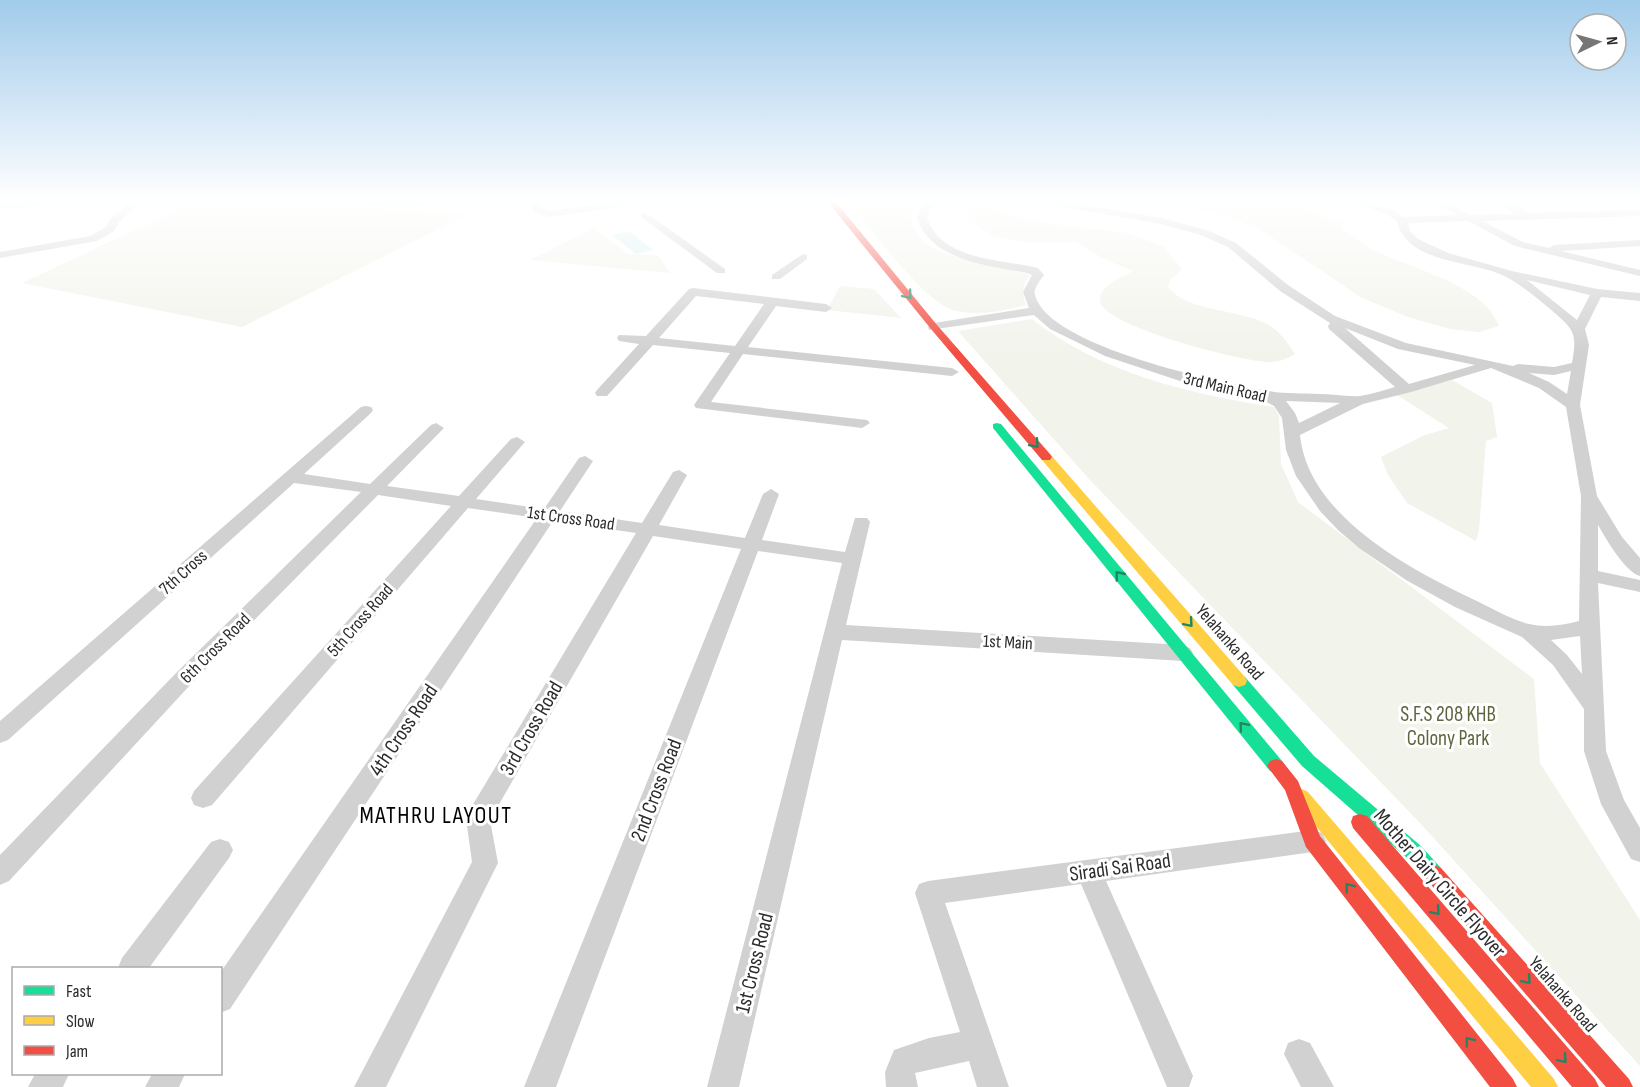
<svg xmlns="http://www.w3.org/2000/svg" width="1640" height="1087" font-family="'Sofia Sans Condensed',sans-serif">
<rect width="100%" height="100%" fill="#fff"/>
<g fill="#f2f3eb">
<path d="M 197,201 L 225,201 L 469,214 L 242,327 L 22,283 Z"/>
<path d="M 848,201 L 922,201 L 914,208 L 911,218 C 917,265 999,259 1030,275 C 1022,285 1022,292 1026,305 C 1004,311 980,316 957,311 C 926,306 870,227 848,201 Z"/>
<path d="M 1166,201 L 1274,201 L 1343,221 L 1342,228 C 1352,235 1361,243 1372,249 C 1408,268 1484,284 1499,326 L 1479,332 L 1450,329 L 1408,317 L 1362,298 L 1258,228 L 1220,214 Z"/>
<path d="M 987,207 L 1010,215 L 1052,224 L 1127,233 L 1163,246 L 1182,269 L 1170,280 L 1168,287 C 1187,312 1240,309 1267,324 C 1279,330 1288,343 1295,354 C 1287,359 1279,362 1269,362 C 1244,362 1100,326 1100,300 C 1100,284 1123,278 1133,271 L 1102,258 L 1076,242 L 1036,243 L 1012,240 L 992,235 L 968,221 L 970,208 Z"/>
<path d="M 594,228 L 628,254 L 658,255 L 670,273 L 530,260 Z"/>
<path d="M 840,286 L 874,289 L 901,318 L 827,310 Z"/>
<path d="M 1032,319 C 1100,373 1189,394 1274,407 L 1279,416 L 1281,464 L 1298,502 L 1534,679 L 1540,763 L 1640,920 L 1640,1066 L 1420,823 L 1089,479 L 958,331 Z"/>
<path d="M 1452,380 L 1492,403 L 1497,437 L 1486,441 L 1479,530 L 1476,541 L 1407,503 L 1388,475 L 1381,457 L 1425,435 L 1449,428 L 1397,395 Z"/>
</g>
<path fill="#d8eef0" d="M 629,231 L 653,250 L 636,254 L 612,235 Z"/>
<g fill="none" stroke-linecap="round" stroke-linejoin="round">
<g fill="#d1d1d1" fill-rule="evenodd">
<path d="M 23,201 L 63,201 L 58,204 L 0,209 L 0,203 Z"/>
<path d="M 130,201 L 141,201 L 119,222 L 114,231 L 97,241 L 0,258 L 0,252 L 90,236 L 106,227 L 111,218 Z"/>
<path d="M 334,201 L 445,201 L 440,204 L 405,207 L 339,204 Z"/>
<path d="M 529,201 L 539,201 L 542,208 L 550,211 L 618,201 L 630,203 L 625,206 L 549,217 L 534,212 Z"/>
<path d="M 928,201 L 939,201 L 930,209 L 927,218 C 942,261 1001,259 1038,268 L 1044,275 C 1040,281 1033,288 1035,295 C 1048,347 1222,383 1269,391 C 1285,394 1303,393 1319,394 C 1332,394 1347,397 1360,396 C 1372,394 1384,390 1395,387 L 1329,329 L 1328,326 L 1330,323 L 1280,291 L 1228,247 L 1201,235 L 1161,224 L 1045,204 L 1040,201 L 1063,201 L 1162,218 L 1209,231 L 1236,243 L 1288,285 L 1335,316 L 1406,343 L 1513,366 L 1518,364 L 1554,367 L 1572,363 C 1578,331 1573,329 1549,308 C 1534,296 1518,282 1500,274 C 1467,260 1407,263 1397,221 L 1386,214 L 1348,201 L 1364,201 L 1394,210 L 1404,217 L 1457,215 L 1432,201 L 1445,201 L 1471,215 L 1516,214 L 1495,201 L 1508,201 L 1530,213 L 1640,210 L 1640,216 L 1482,221 L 1523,242 L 1549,248 L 1554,245 L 1640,240 L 1640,246 L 1561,251 L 1640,270 L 1640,276 L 1515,246 L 1468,221 L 1408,223 L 1410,231 L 1418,239 L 1448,253 L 1512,271 L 1597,289 L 1640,293 L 1640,301 L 1601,297 L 1585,329 L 1589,345 L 1580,405 L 1597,496 L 1622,537 L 1640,558 L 1640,576 C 1625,572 1606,539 1598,525 L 1598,571 L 1640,580 L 1640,592 L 1598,583 L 1606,751 L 1624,800 L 1640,828 L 1640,862 L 1631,859 L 1601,804 L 1584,751 L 1584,709 L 1553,665 L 1522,637 L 1455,607 L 1406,580 L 1359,548 L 1338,530 L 1320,511 L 1296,476 L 1286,450 L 1282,418 L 1274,406 L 1258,397 L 1192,385 L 1105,356 L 1050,329 L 1034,315 L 929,330 L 928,327 L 934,323 L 1029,308 L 1023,292 L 1032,275 C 1025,271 1014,271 1005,269 C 971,263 929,254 917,218 L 921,208 ZM 1527,280 L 1590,295 L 1577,320 ZM 1345,328 L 1398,349 L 1475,365 L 1409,384 ZM 1491,368 L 1539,388 L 1566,407 L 1581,496 L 1579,621 C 1563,625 1546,628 1529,624 C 1512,620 1495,610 1479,602 C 1413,571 1308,517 1300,435 L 1363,404 L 1411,392 ZM 1571,371 L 1567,394 L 1549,382 L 1529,373 L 1554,375 ZM 1286,401 L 1340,403 L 1299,423 L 1295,413 ZM 1580,636 L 1582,674 L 1567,655 L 1551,640 Z"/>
<path d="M 645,212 L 725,269 L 725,273 L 717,273 L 641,217 L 641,213 Z"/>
<path d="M 803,254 L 807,255 L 807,259 L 780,279 L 772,279 L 772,275 Z"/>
<path d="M 693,288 L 826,304 L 832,308 L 826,312 L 776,306 L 748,347 L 952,368 L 959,372 L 952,376 L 743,354 L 711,402 L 867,420 L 870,423 L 862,428 L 696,408 L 694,405 L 730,353 L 653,345 L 607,396 L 597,396 L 595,393 L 597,390 L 639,344 L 619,341 L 617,338 L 619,335 L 646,336 L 689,289 ZM 696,296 L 764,304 L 735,346 L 659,338 Z"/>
<path d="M 366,406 L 371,407 L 373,410 L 371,413 L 304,474 L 370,484 L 431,425 L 436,423 L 444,428 L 441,431 L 387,486 L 459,496 L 511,439 L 517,437 L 525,442 L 476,499 L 544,509 L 579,458 L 585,456 L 593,461 L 560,511 L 642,523 L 673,472 L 679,470 L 687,475 L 659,525 L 745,538 L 763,494 L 771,489 L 779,494 L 762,540 L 845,552 L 855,518 L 867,518 L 870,522 L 846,625 L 1183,645 L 1190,648 L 1193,653 L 1190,658 L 1183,661 L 842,640 L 739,1087 L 707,1087 L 842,563 L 758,551 L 556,1087 L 524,1087 L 741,549 L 653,536 L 490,820 L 498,863 L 386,1087 L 354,1087 L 472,862 L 466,819 L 469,811 L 636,533 L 553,521 L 230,1009 L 220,1013 L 220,973 L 537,518 L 468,508 L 212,805 L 203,808 L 194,805 L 191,798 L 194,791 L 451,506 L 378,495 L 192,683 L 9,881 L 0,885 L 0,855 L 178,671 L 361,492 L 294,483 L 8,740 L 0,743 L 0,721 L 361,407 Z"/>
<path d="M 1313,830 L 1322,833 L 1326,841 L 1322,849 L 1313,852 L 1106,881 L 1193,1076 L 1189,1087 L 1167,1087 L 1081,884 L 945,903 L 1009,1087 L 977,1087 L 969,1061 L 915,1073 L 918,1087 L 886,1087 L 885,1072 L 894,1050 L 929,1038 L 960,1032 L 915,893 L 919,884 L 928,881 Z"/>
<path d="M 220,839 L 229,842 L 233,850 L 229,858 L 149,968 L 118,968 L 122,958 L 211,842 Z"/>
<path d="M 1299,1039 L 1310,1043 L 1334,1087 L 1301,1087 L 1284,1054 L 1288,1043 Z"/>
<path d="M 35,1074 L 69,1074 L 63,1087 L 28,1087 Z"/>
<path d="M 152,1074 L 185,1074 L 179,1087 L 145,1087 Z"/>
</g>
<g fill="#16e098" fill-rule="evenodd">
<path d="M 997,423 L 1001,424 L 1282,761 L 1285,766 L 1282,771 L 1276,773 L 1270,771 L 993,428 L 993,424 Z"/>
<path d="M 1239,675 L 1245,677 L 1314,756 L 1421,846 L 1441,868 L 1444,874 L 1441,880 L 1434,883 L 1427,880 L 1407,858 L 1302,766 L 1233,685 L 1231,681 L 1233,677 Z"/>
</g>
<g fill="#ffcf43" fill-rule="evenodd">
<path d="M 1046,453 L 1050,454 L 1245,677 L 1247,681 L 1245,685 L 1239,687 L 1233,685 L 1042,460 L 1040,457 L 1042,454 Z"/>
<path d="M 1302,789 L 1308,792 L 1554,1079 L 1558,1087 L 1531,1087 L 1296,802 L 1293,797 L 1296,792 Z"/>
</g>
<g fill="#f24e42" fill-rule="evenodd">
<path d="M 827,201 L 835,201 L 937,325 L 1050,454 L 1052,457 L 1050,460 L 1042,460 L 931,329 Z"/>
<path d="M 1276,759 L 1282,761 L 1298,781 L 1320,836 L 1513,1079 L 1517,1087 L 1490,1087 L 1306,847 L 1285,790 L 1267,766 L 1270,761 Z"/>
<path d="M 1360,814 L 1367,816 L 1595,1079 L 1599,1087 L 1572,1087 L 1353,828 L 1351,822 L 1353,816 Z"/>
<path d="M 1434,865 L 1441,868 L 1629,1079 L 1633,1087 L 1606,1087 L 1427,880 L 1424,874 L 1427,868 Z"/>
</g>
</g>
<defs><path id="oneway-chevron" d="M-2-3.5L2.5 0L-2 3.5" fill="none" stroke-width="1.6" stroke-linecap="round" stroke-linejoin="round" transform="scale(1.5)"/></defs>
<g stroke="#218662">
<use href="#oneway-chevron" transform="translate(908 295) rotate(50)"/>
<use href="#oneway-chevron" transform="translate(1035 444) rotate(49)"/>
<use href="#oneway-chevron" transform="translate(1119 575) rotate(-129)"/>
<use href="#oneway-chevron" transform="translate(1189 623) rotate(49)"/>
<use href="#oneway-chevron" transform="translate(1243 726) rotate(-130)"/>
<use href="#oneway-chevron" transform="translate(1349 887) rotate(-128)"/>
<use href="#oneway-chevron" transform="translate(1436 911) rotate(49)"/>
<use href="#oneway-chevron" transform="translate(1527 980) rotate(49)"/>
<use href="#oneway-chevron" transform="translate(1469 1041) rotate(-128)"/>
<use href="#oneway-chevron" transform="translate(1563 1059) rotate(49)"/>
</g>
<linearGradient id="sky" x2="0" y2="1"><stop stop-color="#a1cbeb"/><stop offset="0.57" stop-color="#fff"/><stop offset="1" stop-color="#fff" stop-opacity="0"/></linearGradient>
<rect width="1640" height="353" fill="url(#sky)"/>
<g text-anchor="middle" stroke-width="6" stroke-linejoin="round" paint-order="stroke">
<g font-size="18" fill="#2c2c2c" stroke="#fff">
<text transform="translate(1225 387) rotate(13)" y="6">3rd Main Road</text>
<text transform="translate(571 518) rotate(8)" y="6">1st Cross Road</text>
<text transform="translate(183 572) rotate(-42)" y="6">7th Cross</text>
<text transform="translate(360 620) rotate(-49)" y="6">5th Cross Road</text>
<text transform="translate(1008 642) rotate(3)" y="6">1st Main</text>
<text transform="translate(1230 642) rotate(49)" y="6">Yelahanka Road</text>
<text transform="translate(215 648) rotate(-45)" y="6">6th Cross Road</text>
<text transform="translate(1563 994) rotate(49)" y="6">Yelahanka Road</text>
</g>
<g font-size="21" fill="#5c653c" stroke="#fff">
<text x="1448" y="721">S.F.S 208 KHB<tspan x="1448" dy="24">Colony Park</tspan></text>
</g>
<g font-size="21" fill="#2c2c2c" stroke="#fff">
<text transform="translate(531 728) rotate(-60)" y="7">3rd Cross Road</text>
<text transform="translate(403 730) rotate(-56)" y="7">4th Cross Road</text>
<text transform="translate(656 790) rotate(-69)" y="7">2nd Cross Road</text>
<text transform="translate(1120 867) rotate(-8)" y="7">Siradi Sai Road</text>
<text transform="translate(1440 883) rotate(49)" y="7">Mother Dairy Circle Flyover</text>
<text transform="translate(754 963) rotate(-76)" y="7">1st Cross Road</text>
</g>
<g font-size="24" letter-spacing="1.5" fill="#000" stroke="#fff">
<text x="436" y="823">MATHRU LAYOUT</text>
</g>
</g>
<rect x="12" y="967" width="210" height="108" fill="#ffffff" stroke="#ababab" stroke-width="1.5"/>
<rect x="24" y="986" width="30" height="9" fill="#16e098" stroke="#ababab" stroke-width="1.5"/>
<text x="66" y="997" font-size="18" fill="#2c2c2c">Fast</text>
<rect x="24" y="1016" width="30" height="9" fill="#ffcf43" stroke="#ababab" stroke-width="1.5"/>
<text x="66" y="1027" font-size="18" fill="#2c2c2c">Slow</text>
<rect x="24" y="1046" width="30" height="9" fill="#f24e42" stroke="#ababab" stroke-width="1.5"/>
<text x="66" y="1057" font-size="18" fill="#2c2c2c">Jam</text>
<g transform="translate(1598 42) rotate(85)"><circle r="28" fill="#ffffff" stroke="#ababab" stroke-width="1.5"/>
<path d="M0-4.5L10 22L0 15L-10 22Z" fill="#767676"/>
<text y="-9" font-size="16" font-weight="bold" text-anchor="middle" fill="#2c2c2c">N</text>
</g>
</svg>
